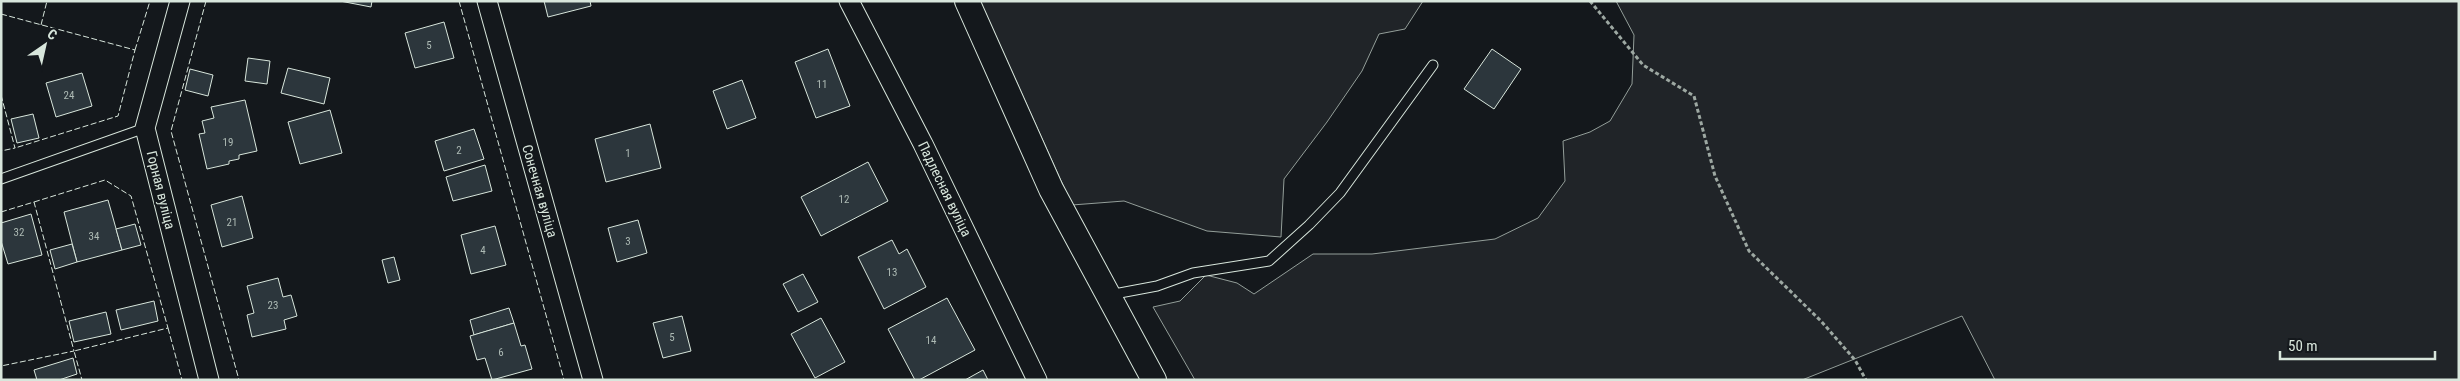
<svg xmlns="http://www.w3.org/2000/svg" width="2460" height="381" font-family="'Roboto Condensed',sans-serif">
<rect width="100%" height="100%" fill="#14181c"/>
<g fill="#202428" stroke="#939e99">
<path d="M 980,1 L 1423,1 L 1405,29 L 1379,34 L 1362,71 L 1327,122 L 1284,179 L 1281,237 L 1207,231 L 1124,201 L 1072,205 Z"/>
<path d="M 1616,1 L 2459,1 L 2459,380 L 1995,380 L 1962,316 L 1802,380 L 1195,380 L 1153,307 L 1180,301 L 1206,275 L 1237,283 L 1254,294 L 1313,254 L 1372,254 L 1495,239 L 1538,218 L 1565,181 L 1563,141 L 1590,132 L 1610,121 L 1632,84 L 1634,35 Z"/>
</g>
<g fill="#2c363c" stroke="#d8e6dc">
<path d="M 340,1 L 372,1 L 371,7 Z"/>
<path d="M 544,1 L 590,1 L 591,6 L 548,17 Z"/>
<path d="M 444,22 L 454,58 L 415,68 L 405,33 Z"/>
<path d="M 828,49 L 850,106 L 816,118 L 795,62 Z"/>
<path d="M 1492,49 L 1521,69 L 1494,109 L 1464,89 Z"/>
<path d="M 248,58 L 270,61 L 267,84 L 245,81 Z"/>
<path d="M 288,68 L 330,78 L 324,104 L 281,93 Z"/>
<path d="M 190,69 L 213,75 L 208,96 L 185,90 Z"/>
<path d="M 82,73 L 92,106 L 56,117 L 46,83 Z"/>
<path d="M 742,80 L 756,118 L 727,129 L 713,91 Z"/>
<path d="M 245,100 L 257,151 L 239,155 L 239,159 L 229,161 L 229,164 L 207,169 L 199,134 L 205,133 L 202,121 L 214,118 L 211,107 Z"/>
<path d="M 330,110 L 342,153 L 300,164 L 288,122 Z"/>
<path d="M 33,114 L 39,138 L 17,143 L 11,119 Z"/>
<path d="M 650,124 L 661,168 L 606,182 L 595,139 Z"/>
<path d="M 474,129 L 484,159 L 444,171 L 435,141 Z"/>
<path d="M 868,162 L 888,201 L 821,236 L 801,197 Z"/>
<path d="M 485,165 L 492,191 L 453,201 L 446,177 Z"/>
<path d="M 242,196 L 253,238 L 222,247 L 211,205 Z"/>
<path d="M 108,200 L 122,250 L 77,262 L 64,212 Z"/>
<path d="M 31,214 L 42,255 L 8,264 L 1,241 L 1,223 Z"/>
<path d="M 638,220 L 647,253 L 617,262 L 608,228 Z"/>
<path d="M 135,224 L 141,245 L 122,250 L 116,229 Z"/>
<path d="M 495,226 L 506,265 L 471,274 L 461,235 Z"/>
<path d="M 892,240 L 899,254 L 907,249 L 926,287 L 884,309 L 858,257 Z"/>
<path d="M 72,244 L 77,262 L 55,269 L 50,250 Z"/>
<path d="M 394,257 L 400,280 L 388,283 L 382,260 Z"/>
<path d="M 803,274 L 818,302 L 798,312 L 783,284 Z"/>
<path d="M 278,278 L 283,297 L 291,295 L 297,316 L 284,320 L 286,329 L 252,337 L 247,315 L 254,313 L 247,286 Z"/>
<path d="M 947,298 L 975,350 L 919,380 L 915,380 L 888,329 Z"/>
<path d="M 154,301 L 158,321 L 121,330 L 116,310 Z"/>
<path d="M 509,308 L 514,323 L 474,335 L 470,320 Z"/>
<path d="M 106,312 L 111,334 L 74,342 L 69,321 Z"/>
<path d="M 682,316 L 691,351 L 663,358 L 653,323 Z"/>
<path d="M 821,318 L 845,362 L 815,378 L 791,334 Z"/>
<path d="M 514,323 L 521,346 L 525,345 L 532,369 L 492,380 L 485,358 L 477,360 L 470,336 Z"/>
<path d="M 73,358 L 77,374 L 59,380 L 37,380 L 34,370 Z"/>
<path d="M 983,370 L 988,380 L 965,380 Z"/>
</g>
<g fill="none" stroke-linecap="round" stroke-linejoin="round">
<g stroke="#d8e6dc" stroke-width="11">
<g id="service">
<path d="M 1,179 L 145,128"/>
<path d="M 1109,295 L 1157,286 L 1193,273 L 1269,261 L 1309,225 L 1340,193 L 1433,65"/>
</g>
</g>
<g stroke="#d8e6dc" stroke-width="21">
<g id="minor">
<path d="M 180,1 L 145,128 L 209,380"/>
<path d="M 487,1 L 593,380"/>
<path d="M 849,1 L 923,144 L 1037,380"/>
</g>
</g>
<g stroke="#d8e6dc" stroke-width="26">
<path id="tertiary" d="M 967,1 L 1051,189 L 1154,380"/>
</g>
<path stroke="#9da8a2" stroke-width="3" stroke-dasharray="4 2.5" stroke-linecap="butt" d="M 1590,1 L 1643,65 L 1694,96 L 1715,176 L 1749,251 L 1821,321 L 1855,360 L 1866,380"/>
<use href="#service" stroke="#14181c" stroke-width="9"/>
<use href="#minor" stroke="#14181c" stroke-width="19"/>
<use href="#tertiary" stroke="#14181c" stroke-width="24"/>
<g stroke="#d8e6dc" stroke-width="1" stroke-dasharray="6 2.5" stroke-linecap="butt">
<path d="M 206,1 L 171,131 L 239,380"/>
<path d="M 459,1 L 564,380"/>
<path d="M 1,14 L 135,50 L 118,116 L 15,148"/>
<path d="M 41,25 L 47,1"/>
<path d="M 135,50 L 150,1"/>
<path d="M 1,95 L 15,148 L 1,151"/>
<path d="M 34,202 L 105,180 L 131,196 L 168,328 L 74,351 L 82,380"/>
<path d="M 1,212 L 34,202 L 74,351 L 1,366"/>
<path d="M 168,328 L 182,380"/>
</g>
</g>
<g text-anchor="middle" stroke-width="4" stroke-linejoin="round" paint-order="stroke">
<g font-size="11" fill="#adbab4">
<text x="429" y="49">5</text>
<text x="822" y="88">11</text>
<text x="69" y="99">24</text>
<text x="228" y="146">19</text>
<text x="459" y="154">2</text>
<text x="628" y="157">1</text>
<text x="844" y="203">12</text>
<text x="232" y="226">21</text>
<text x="19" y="236">32</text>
<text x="94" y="240">34</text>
<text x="628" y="245">3</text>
<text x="483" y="254">4</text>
<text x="892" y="276">13</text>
<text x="273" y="309">23</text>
<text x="672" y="341">5</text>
<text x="931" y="344">14</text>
<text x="501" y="356">6</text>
</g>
<g font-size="14" fill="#d8e6dc" stroke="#14181c">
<text transform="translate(945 189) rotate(64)" y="5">Падлесная вуліца</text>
<text transform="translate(161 190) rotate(76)" y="5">Горная вуліца</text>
<text transform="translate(540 191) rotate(74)" y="5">Сонечная вуліца</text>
</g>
</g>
<rect width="2460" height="381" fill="none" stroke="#d8e6dc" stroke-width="5"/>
<g transform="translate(45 45) rotate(34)" stroke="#14181c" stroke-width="4" paint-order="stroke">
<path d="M0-4L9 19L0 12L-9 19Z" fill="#d8e6dc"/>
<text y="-8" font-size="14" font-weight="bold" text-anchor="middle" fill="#d8e6dc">С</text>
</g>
<path d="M2280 351v8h155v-8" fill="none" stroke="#d8e6dc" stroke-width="2.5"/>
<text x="2288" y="351" font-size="15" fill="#d8e6dc" stroke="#14181c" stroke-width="4" paint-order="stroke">50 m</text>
</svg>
